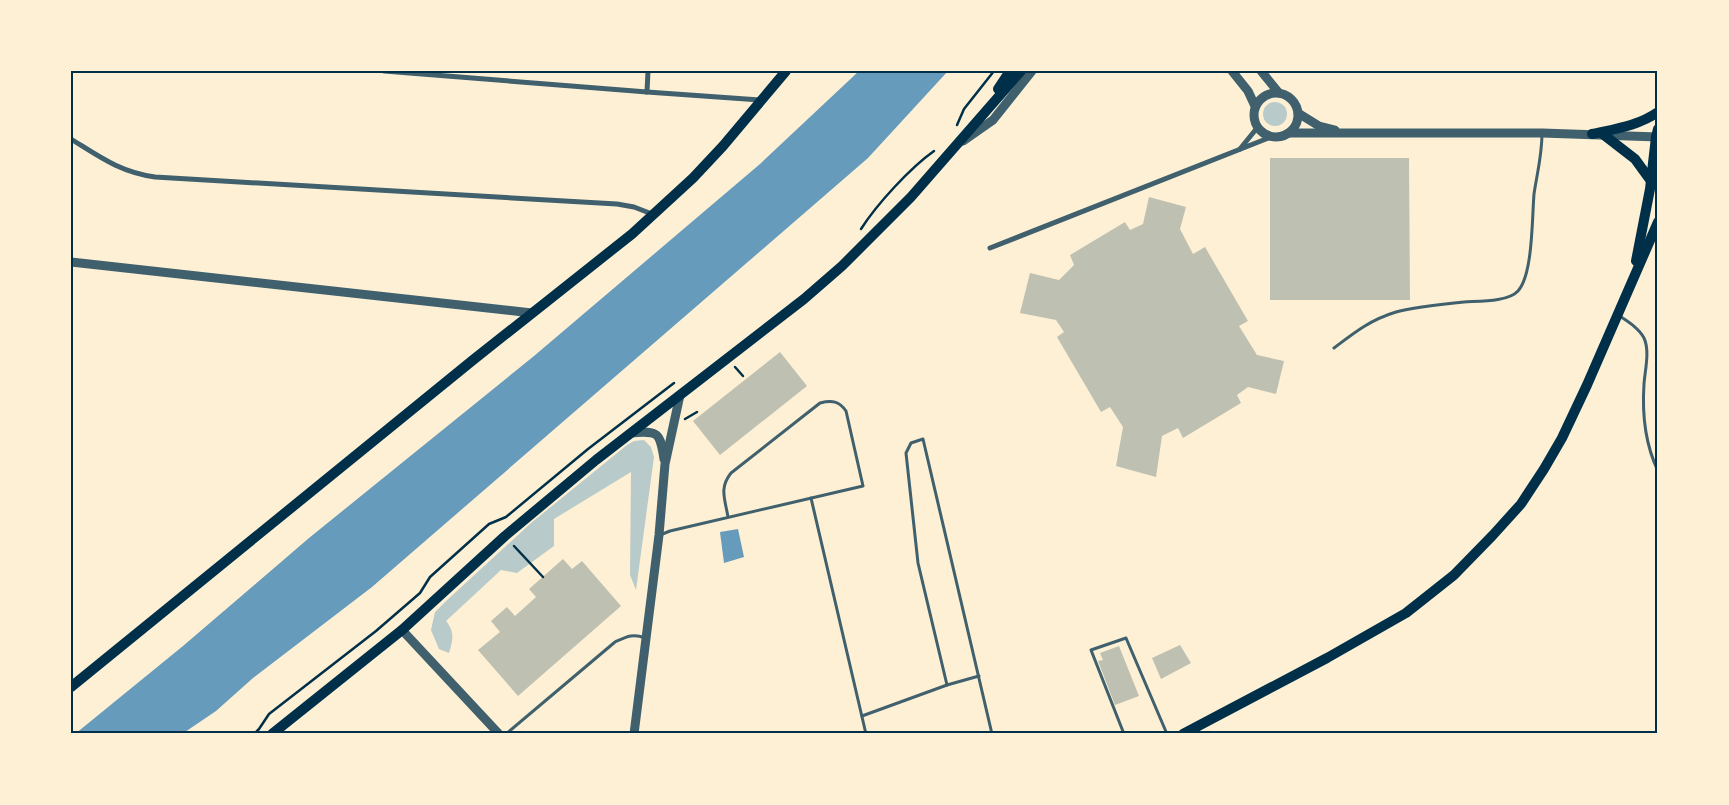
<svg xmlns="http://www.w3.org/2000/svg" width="1729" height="805" font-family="'IBM Plex Sans',sans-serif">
<rect width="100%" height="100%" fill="#fdf0d5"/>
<g fill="#b9caca">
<circle cx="1275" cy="114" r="12"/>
<path d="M 644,440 L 651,447 L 654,457 L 636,590 L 630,575 L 631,472 L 554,519 L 554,546 L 517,573 L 501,570 L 446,621 C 455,632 453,640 449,653 L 439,649 L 431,630 L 435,612 L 445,602 L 531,523 L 627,445 L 634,441 Z"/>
</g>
<g fill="#669bbc">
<path d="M 859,71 L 948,71 L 868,158 L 372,587 L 253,678 L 216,711 L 182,734 L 75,734 L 183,646 L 309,538 L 534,356 L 760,164 Z"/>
<path d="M 738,529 L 744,557 L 724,563 L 720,532 Z"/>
</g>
<g fill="#bec0b2">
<path d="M 1270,158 L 1409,158 L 1410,300 L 1270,300 Z"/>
<path d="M 1149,197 L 1186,207 L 1180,229 L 1193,254 L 1205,247 L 1248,321 L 1239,326 L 1257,355 L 1284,361 L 1276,394 L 1248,387 L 1237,395 L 1241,403 L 1183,438 L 1178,428 L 1162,436 L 1156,477 L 1116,466 L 1123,427 L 1110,407 L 1101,412 L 1057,337 L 1064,332 L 1056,320 L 1020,313 L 1030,273 L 1059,280 L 1074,265 L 1070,255 L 1125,222 L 1130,230 L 1143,224 Z"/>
<path d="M 780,352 L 807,386 L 720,455 L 693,421 Z"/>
<path d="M 563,559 L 572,569 L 582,561 L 621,606 L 518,696 L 478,650 L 500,632 L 491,621 L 507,607 L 515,616 L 536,597 L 529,589 Z"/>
<path d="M 1180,645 L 1191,663 L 1161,679 L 1152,658 Z"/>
<path d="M 1119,646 L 1139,696 L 1115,705 L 1098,661 L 1103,660 L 1100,653 Z"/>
</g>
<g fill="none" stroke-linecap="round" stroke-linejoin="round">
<g stroke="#003049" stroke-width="2.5">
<path d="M 957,125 L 964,109 L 994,71"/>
<path d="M 861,229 C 877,204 910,168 934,151"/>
<path d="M 735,367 L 743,376"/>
<path d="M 685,419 L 697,412"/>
<path d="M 514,546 L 543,577"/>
<path d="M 254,734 L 259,729 L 269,714 L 376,631 L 420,593 L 430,577 L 489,524 L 506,517 L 588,449 L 674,383"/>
</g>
<g stroke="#3f606c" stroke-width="3">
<path d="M 1618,315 C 1627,321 1639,328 1644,338 C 1650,351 1645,370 1644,384 C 1642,414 1645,444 1658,471"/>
<path d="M 1334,348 C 1355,332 1370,320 1396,312 C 1414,307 1444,304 1464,302 C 1479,301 1508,302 1518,291 C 1533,275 1532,217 1534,194 C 1537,174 1542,155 1542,134"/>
<path d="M 811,498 L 866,734"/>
<path d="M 660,535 L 670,531 L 863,486 L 846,411 C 839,401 832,400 820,403 L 731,473 C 719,488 725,499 728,517"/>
<path d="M 947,685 L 918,563 L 906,453 L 911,443 L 923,439 L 992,734"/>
<path d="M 862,716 L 947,685 L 979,676"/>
<path d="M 506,734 L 615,642 C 626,637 633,633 645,638"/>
<path d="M 1124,734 L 1091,650 L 1126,638 L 1167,734"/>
</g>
<g stroke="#3f606c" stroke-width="5">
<path d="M 384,71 L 647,92 L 760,100"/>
<path d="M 647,92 L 648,71"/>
<path d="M 71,139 C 100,157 120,172 155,177 L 617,204 L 634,207 L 652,214"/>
<path d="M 1240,149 L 1257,128"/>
<path d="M 990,248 L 1271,137"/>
</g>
<g stroke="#3f606c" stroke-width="9">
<path d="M 1232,71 L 1248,91 L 1255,106"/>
<path d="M 1261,71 L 1279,93"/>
<circle cx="1276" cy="115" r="22"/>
<path d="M 1298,113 L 1319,126 L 1335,130"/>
<path d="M 1289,133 L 1542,133 L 1658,137"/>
<path d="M 963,141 L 993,120 L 1032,71"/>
<path d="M 71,262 L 532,313"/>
<path d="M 631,433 C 659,430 660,433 664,459"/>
<path d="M 402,630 L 499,734"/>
<path d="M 634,734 L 659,535 L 665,464 L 680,395"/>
</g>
<g stroke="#003049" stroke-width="10">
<path d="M 998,89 L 1010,71"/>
<path d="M 71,687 L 473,360 L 632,234 L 693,178 L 723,146 L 786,71"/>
<path d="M 272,734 L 402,630 L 505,536 L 596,460 L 804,299 L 842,266 L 911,197 L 1021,71"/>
</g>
<g stroke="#003049" stroke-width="10">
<path d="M 1592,134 C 1614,129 1638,126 1658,112"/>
<path d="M 1604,135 L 1635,159 L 1651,181"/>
<path d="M 1636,261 L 1650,189 L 1656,137 L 1658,129"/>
<path d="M 1183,734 L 1327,658 L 1406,613 L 1454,575 L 1493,535 L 1521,504 L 1544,469 L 1562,438 L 1587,385 L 1658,222"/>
</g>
</g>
<rect width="1729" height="805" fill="none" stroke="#fdf0d5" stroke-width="145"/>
<rect x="72" y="72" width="1584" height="660" fill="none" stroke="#003049" stroke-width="2"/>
</svg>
